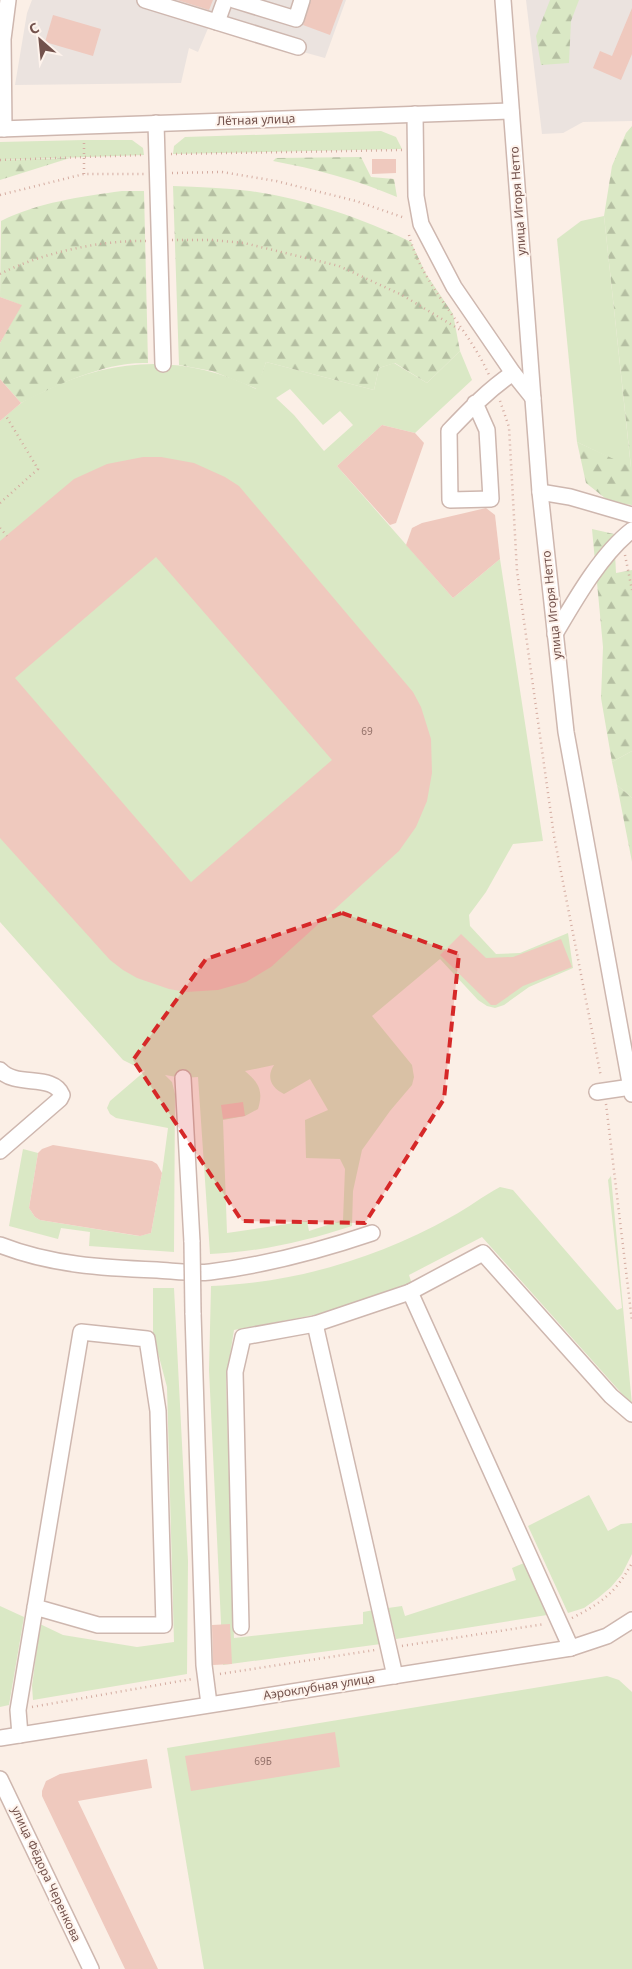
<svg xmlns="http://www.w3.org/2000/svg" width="632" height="1969" font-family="'Noto Sans',sans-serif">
<defs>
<pattern id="forest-firs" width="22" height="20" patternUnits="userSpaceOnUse" patternTransform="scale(1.25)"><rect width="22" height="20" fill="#dae8c5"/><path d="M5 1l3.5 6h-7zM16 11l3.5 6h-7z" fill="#b5bfa2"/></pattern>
</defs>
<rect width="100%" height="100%" fill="#fbefe6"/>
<g fill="#ebe3df">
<path d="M 32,0 L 346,0 L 325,58 L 209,26 L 198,52 L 189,48 L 181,83 L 15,85 L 27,13 Z"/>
<path d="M 526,0 L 632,0 L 632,121 L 583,122 L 563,133 L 542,134 Z"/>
</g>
<g fill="#dae8c5" fill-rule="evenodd">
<path d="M 381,131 L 396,137 L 402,149 L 173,154 L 174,146 L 185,137 Z"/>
<path d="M 84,140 L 132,140 L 143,148 L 144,155 L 0,160 L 0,142 Z"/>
<path d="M 604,216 L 631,468 L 577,442 L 557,239 L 581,221 Z"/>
<path d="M 460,351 L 472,380 L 415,433 L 382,425 L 337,466 L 453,598 L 500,559 L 543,841 L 513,844 L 486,892 L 469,915 L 470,926 L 496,954 L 520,953 L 568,933 L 573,968 L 529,987 L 504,1005 L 495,1008 L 487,1006 L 478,1000 L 440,959 L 372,1016 L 412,1065 L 414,1077 L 412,1085 L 390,1111 L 362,1150 L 353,1191 L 352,1226 C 306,1241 260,1252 210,1254 L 198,1077 L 183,1078 L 165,1075 L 172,1082 L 175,1094 L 174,1252 L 89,1246 L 90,1232 L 61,1228 L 58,1239 L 9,1226 L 23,1149 L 38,1153 L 29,1208 L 35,1217 L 40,1220 L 139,1236 L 151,1233 L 162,1173 L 168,1128 L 116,1118 L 110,1114 L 107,1108 L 110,1101 L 145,1071 L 123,1060 L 0,922 L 0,421 C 7,415 13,409 20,404 C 28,398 39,394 47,390 C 116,356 188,355 256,389 L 266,362 L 374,390 L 379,368 L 394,363 L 427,383 ZM 290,389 L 323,425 L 340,411 L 353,425 L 324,451 L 294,415 L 276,398 ZM 274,1065 C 266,1077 271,1088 284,1094 L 310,1079 L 328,1110 L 305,1120 L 306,1158 L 340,1159 L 345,1169 L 343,1220 L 309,1231 L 307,1221 L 227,1233 L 223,1120 L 245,1116 L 258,1109 C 264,1090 258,1082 245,1071 Z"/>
<path d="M 632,751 L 632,798 L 617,785 L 612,762 Z"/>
<path d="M 611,1176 L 632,1405 L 482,1237 L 409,1275 L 412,1284 L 315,1315 L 234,1330 L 226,1381 L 234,1638 L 363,1624 L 363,1612 L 374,1610 L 381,1644 L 223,1665 L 209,1370 L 211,1286 C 295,1283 378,1258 451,1217 C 468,1208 483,1196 500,1187 L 513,1190 L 617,1310 L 622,1308 L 608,1180 Z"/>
<path d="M 153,1288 L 174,1288 L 188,1561 L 187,1674 L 33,1700 L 32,1686 L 40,1624 L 63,1635 L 137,1647 L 174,1642 L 167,1387 L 153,1334 Z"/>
<path d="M 589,1495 L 608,1531 L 621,1524 L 632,1523 L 632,1554 L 622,1574 L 611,1587 L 598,1598 L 584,1608 L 568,1613 L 528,1526 Z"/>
<path d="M 524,1563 L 547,1615 L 396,1639 L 388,1608 L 402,1606 L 405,1616 L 516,1580 L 512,1568 Z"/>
<path d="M 0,1606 L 24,1617 L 9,1705 L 0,1707 Z"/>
<path d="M 607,1676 L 619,1680 L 632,1692 L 632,1969 L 204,1969 L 167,1748 Z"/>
</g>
<g fill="url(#forest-firs)">
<path d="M 550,0 L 579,0 L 571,21 L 569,63 L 541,65 L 536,36 Z"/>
<path d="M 632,126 L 632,505 L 610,502 L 586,483 L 577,442 L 631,467 L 604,216 L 612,166 L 626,133 Z"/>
<path d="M 361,157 L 371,177 L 394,179 L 397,197 C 357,180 316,169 273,161 L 276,158 Z"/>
<path d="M 70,158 L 0,180 L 0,160 Z"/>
<path d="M 173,186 C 199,187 225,188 250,191 C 306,199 361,218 411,242 L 426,274 L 453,314 L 460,351 L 427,383 L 395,363 L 379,368 L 374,390 L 266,362 L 257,389 L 212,371 L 179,365 Z"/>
<path d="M 122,191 L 144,191 L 148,363 C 106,361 57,385 21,403 L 0,379 L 0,343 L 21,305 L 0,297 L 1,221 C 39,202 80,197 122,191 Z"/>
<path d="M 592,529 L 614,534 L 616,573 L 632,570 L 632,751 L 612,762 L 601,698 L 603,647 Z"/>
<path d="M 617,785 L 632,798 L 632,863 L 632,862 Z"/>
</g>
<g fill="#efc9be" fill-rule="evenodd">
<path d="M 177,0 L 213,0 L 209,10 Z"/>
<path d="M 311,0 L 343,0 L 330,35 L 303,25 Z"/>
<path d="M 632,8 L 632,54 L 621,80 L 593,68 L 600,51 L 612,56 Z"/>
<path d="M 53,15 L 101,29 L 93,56 L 45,42 Z"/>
<path d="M 372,159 L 396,159 L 396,173 L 372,174 Z"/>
<path d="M 0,297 L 22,305 L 0,343 Z"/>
<path d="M 0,379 L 21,403 L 0,421 Z"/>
<path d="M 382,425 L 415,433 L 424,443 L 396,523 L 390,525 L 337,466 Z"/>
<path d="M 143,457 L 161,457 L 194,463 L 225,477 L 239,486 L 413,692 L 421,707 L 431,739 L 432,773 L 427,801 L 416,827 L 399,851 L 271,967 L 246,982 L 218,990 L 186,992 L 169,989 L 137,978 L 123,970 L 110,960 L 0,838 L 0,541 L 74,479 L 107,464 ZM 156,557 L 332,760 L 191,882 L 15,678 Z"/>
<path d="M 486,508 L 495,515 L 500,559 L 453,598 L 406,545 L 412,528 L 422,523 Z"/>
<path d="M 461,934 L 486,958 L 513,957 L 561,939 L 572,967 L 523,986 L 496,1005 L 491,1005 L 440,955 Z"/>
<path d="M 243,1102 L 245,1116 L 223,1119 L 221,1105 Z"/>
<path d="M 53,1145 L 152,1161 L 157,1164 L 162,1173 L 151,1233 L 140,1236 L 40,1220 L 35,1217 L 29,1208 L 38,1153 L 42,1149 Z"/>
<path d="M 230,1624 L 232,1664 L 213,1665 L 212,1625 Z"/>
<path d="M 335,1732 L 340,1767 L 191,1791 L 185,1756 Z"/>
<path d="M 147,1759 L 152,1788 L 78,1801 L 158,1969 L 125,1969 L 42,1796 L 42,1791 L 46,1781 L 60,1774 Z"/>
</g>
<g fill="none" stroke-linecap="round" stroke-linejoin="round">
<g stroke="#ceb7af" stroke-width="18">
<g id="minor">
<path d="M 145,0 L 298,47"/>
<path d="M 234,0 L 296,19 L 302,0"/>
<path d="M 503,0 L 540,492 L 566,732 L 632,1094"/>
<path d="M 217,22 L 225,0"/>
<path d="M 415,114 L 416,196 L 421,224 L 454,287 L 513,373 L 533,398"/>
<path d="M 156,123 L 163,364"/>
<path d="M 0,129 L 511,111"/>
<path d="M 4,129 L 3,39 L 8,0"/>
<path d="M 475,403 L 487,430 L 491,499 L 450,500 L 449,431 C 469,410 488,390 513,373"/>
<path d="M 540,492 L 570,497 L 632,515"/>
<path d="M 555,634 C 575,600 601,554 632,530"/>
<path d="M 0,1070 C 16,1088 53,1073 62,1095 L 60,1099 L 0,1151"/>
<path d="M 183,1078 L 192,1242"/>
<path d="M 597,1092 L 631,1087"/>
<path d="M 0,1245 C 51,1265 103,1268 157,1270 C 174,1271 193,1274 210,1272 C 265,1265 319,1251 372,1233"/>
<path d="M 410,1292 L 571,1648"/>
<path d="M 193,1313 L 204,1665 L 209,1704"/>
<path d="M 315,1324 L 395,1676"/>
<path d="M 241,1627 L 235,1372 L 243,1337 L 315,1324 L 410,1292 L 483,1253 L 611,1396 L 632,1414"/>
<path d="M 20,1735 L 18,1710 L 81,1332 L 147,1339 L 158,1411 L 164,1625 L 98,1625 L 35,1607"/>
<path d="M 0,1738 L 571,1648 L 607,1636 L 632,1620"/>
<path d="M 0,1779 L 91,1969"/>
</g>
</g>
<g stroke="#d4aca1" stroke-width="2.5" stroke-dasharray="1 4" stroke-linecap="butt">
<path d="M 171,154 L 402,150"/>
<path d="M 0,160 L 143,155"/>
<path d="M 172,173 L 222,172 L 276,181 L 356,201 L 405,218"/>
<path d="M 84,174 L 84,141"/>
<path d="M 0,195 L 84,174 L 144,174"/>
<path d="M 409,235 C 422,286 468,327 489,375"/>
<path d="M 172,240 L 212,240 L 244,243 L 339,266 L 402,295 L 462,331"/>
<path d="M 0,274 C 41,253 101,240 146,241"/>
<path d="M 500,401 L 509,427 L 517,571 L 554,836 L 601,1077"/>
<path d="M 0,503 L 38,469 L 6,416"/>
<path d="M 0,528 L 7,536"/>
<path d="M 625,555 L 632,590"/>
<path d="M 606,1104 L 632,1321"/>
<path d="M 572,1618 C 602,1603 616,1592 632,1563"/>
<path d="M 402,1646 L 545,1624"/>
<path d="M 220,1674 L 375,1650"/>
<path d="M 32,1707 L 192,1679"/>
</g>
<use href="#minor" stroke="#fff" stroke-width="15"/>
<g stroke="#ceb7af" stroke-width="18" stroke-linecap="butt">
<path id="minor-bridge" d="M 192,1242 L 193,1313"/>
</g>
<use href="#minor-bridge" stroke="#fff" stroke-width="15"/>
</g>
<path fill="#d62828" fill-opacity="0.2" stroke="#d62828" stroke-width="4" stroke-dasharray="10 6" stroke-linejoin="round" d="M 342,913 L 459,954 L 444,1099 L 365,1223 L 242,1221 L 133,1060 L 206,959 Z"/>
<g text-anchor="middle" stroke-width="4" stroke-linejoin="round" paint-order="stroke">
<g font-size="10" fill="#927068">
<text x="367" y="735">69</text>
<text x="263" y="1765">69Б</text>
</g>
<g font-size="12" fill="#73524c" stroke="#fef3ec">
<text transform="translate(256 120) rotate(-2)" y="4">Лётная улица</text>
<text transform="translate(518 201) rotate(-94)" y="4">улица Игоря Нетто</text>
<text transform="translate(552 605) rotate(-96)" y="4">улица Игоря Нетто</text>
<text transform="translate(319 1687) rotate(-9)" y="4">Аэроклубная улица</text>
<text transform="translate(46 1874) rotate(65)" y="4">улица Фёдора Черенкова</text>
</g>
</g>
<g transform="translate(40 40) rotate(333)" stroke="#fef3ec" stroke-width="4" paint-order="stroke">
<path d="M0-4L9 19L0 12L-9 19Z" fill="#73524c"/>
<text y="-8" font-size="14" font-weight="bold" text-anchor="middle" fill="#73524c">С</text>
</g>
</svg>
